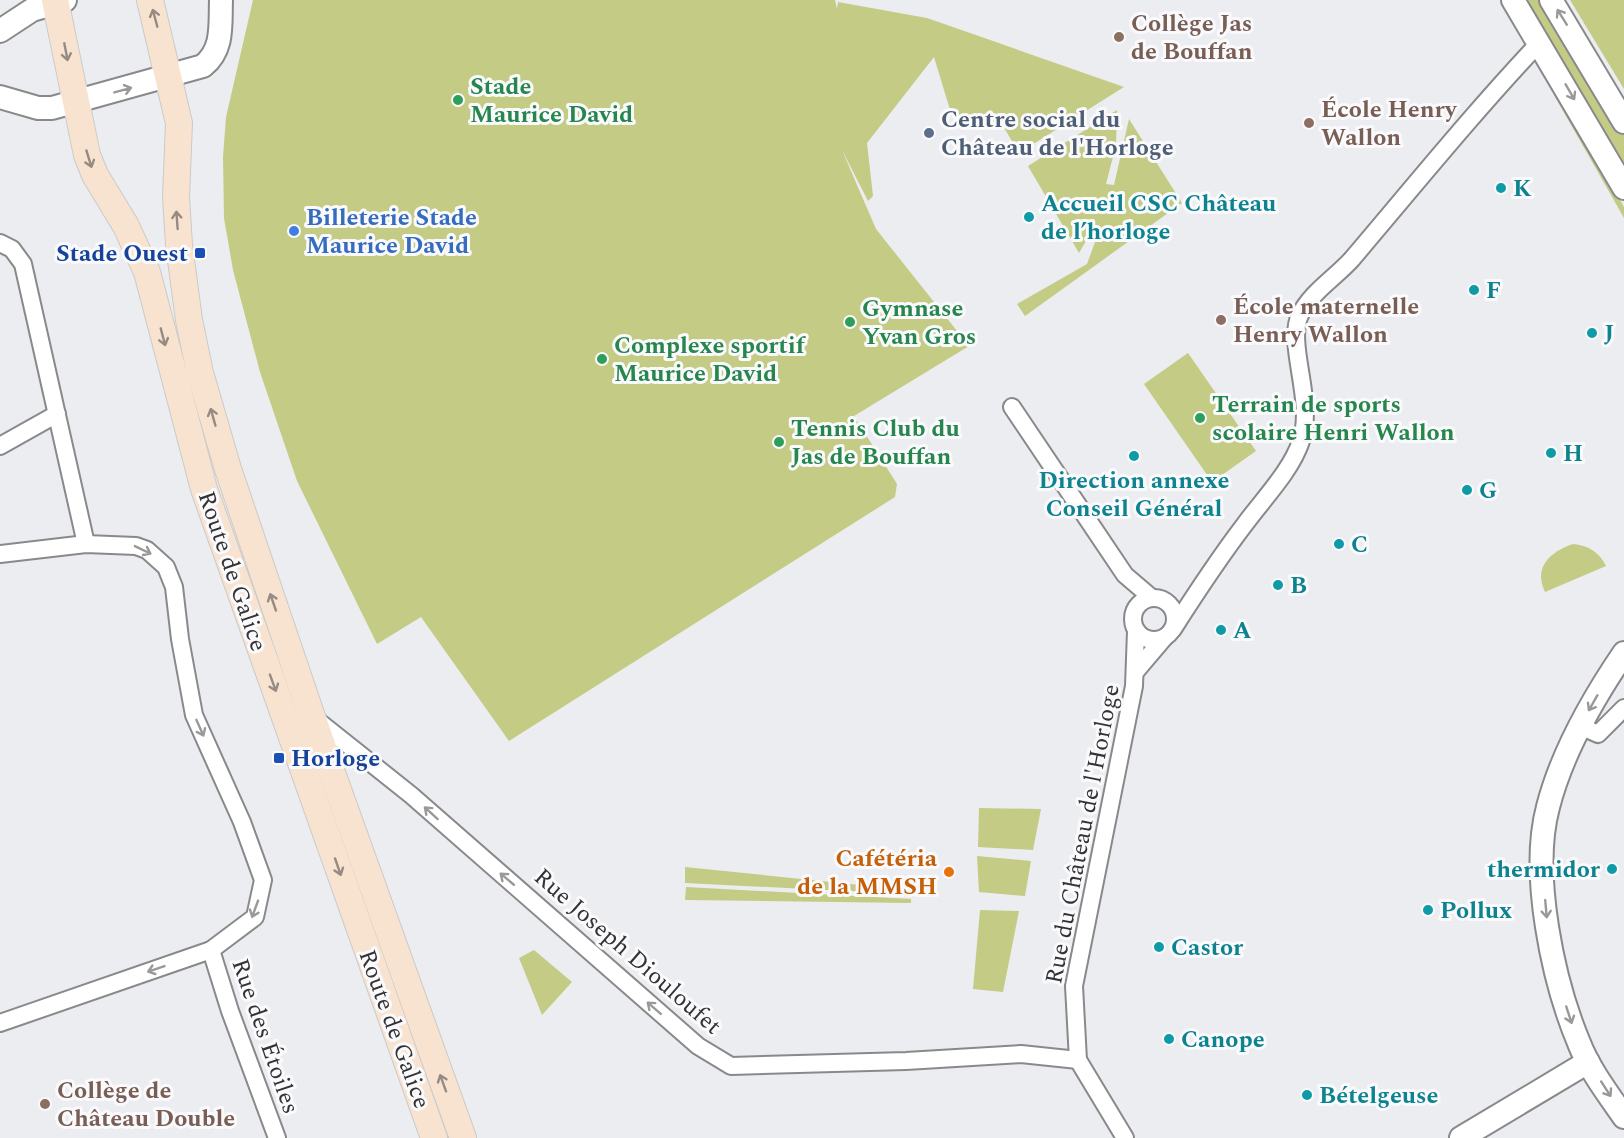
<svg xmlns="http://www.w3.org/2000/svg" width="1624" height="1138" font-family="Spectral,serif">
<rect width="100%" height="100%" fill="#ecedf0"/>
<g fill="#c4cb85">
<path d="M 253,0 L 835,0 L 837,9 L 838,2 L 927,18 L 1124,87 L 1019,153 L 1000,121 L 978,130 L 951,113 L 934,57 L 867,143 L 873,196 L 868,201 L 842,150 L 876,229 L 969,346 L 854,416 L 897,484 L 895,497 L 509,741 L 421,617 L 377,644 L 297,481 L 260,372 L 233,270 L 224,218 L 223,157 L 226,117 Z"/>
<path d="M 1523,0 L 1544,0 L 1624,134 L 1624,164 Z"/>
<path d="M 1570,0 L 1624,0 L 1624,89 Z"/>
<path d="M 1560,91 L 1624,207 L 1624,218 L 1554,95 Z"/>
<path d="M 1117,110 L 1116,145 L 1106,184 L 1114,185 L 1129,119 L 1182,203 L 1025,316 L 1017,304 L 1087,264 L 1098,234 L 1091,232 L 1079,253 L 1028,166 Z"/>
<path d="M 1188,353 L 1256,451 L 1212,482 L 1144,384 Z"/>
<path d="M 1573,544 C 1588,545 1599,552 1606,566 L 1545,592 C 1533,567 1550,552 1573,544 Z"/>
<path d="M 979,808 L 1041,809 L 1033,850 L 978,847 Z"/>
<path d="M 977,856 L 1031,861 L 1025,896 L 979,892 Z"/>
<path d="M 685,867 L 909,890 L 909,894 L 685,883 Z"/>
<path d="M 686,887 L 911,899 L 911,903 L 685,900 Z"/>
<path d="M 980,910 L 1019,911 L 1003,992 L 973,989 Z"/>
<path d="M 534,950 L 572,982 L 542,1015 L 519,958 Z"/>
</g>
<g fill="none" stroke-linecap="round" stroke-linejoin="round">
<g stroke="#89898c" stroke-width="20">
<g id="street">
<path d="M 0,243 L 12,249 L 23,264 L 86,544"/>
<path d="M 1012,407 L 1125,575 L 1152,598"/>
<path d="M 0,446 L 57,414"/>
<path d="M 0,554 L 86,544 L 136,546 L 147,550 L 166,567 L 174,587 L 180,639 L 194,715 L 242,822 L 263,880 L 255,917 L 211,950 L 0,1023"/>
<circle cx="1154" cy="619" r="21"/>
<path d="M 1173,629 C 1196,593 1219,558 1245,524 C 1264,498 1291,471 1301,441 C 1315,401 1286,344 1300,315 C 1310,293 1336,277 1352,259 C 1414,186 1474,112 1540,42"/>
<path d="M 1136,671 L 1164,638"/>
<path d="M 313,717 L 411,795 L 698,1046 L 731,1066 L 906,1061 L 1021,1054 L 1078,1060"/>
<path d="M 1580,726 L 1598,734 L 1624,708"/>
<path d="M 211,950 L 230,1011 L 277,1138"/>
<path d="M 1125,1138 L 1078,1060 L 1074,986 L 1134,686 L 1136,631"/>
</g>
</g>
<g stroke="#89898c" stroke-width="26">
<g id="secondary">
<path d="M 1513,0 L 1624,188"/>
<path d="M 1551,0 L 1624,122"/>
<path d="M 0,31 L 32,10 L 65,0"/>
<path d="M 0,97 L 38,108 L 52,108 L 203,66 C 224,49 220,25 221,0"/>
<path d="M 1624,653 C 1592,700 1562,752 1548,807 C 1530,874 1553,981 1579,1043 C 1589,1069 1608,1094 1624,1117"/>
<path d="M 1461,1138 L 1588,1062"/>
</g>
</g>
<g stroke="#cacaca" stroke-width="28">
<g id="primary">
<path d="M 55,0 L 87,155 L 95,175 L 126,226 L 147,272 L 204,489 L 434,1138"/>
<path d="M 150,0 L 179,123 L 176,197 L 179,245 L 189,320 L 200,373 L 228,469 L 312,717 L 463,1138"/>
</g>
</g>
<use href="#street" stroke="#fff" stroke-width="16"/>
<use href="#secondary" stroke="#fff" stroke-width="22"/>
<use href="#primary" stroke="#f8e3d0" stroke-width="26"/>
</g>
<defs><path id="oneway-shaft" d="M-6 0H5M1.5-3L5.5 0L1.5 3" fill="none" stroke-width="1.6" stroke-linecap="round" stroke-linejoin="round" transform="scale(1.5)"/></defs>
<g stroke="#99999a">
<use href="#oneway-shaft" transform="translate(1562 17) rotate(-122)"/>
<use href="#oneway-shaft" transform="translate(123 90) rotate(-15)"/>
<use href="#oneway-shaft" transform="translate(1570 92) rotate(60)"/>
<use href="#oneway-shaft" transform="translate(143 550) rotate(26)"/>
<use href="#oneway-shaft" transform="translate(1593 703) rotate(120)"/>
<use href="#oneway-shaft" transform="translate(200 728) rotate(66)"/>
<use href="#oneway-shaft" transform="translate(431 813) rotate(-138)"/>
<use href="#oneway-shaft" transform="translate(507 879) rotate(-140)"/>
<use href="#oneway-shaft" transform="translate(255 909) rotate(110)"/>
<use href="#oneway-shaft" transform="translate(1546 909) rotate(85)"/>
<use href="#oneway-shaft" transform="translate(156 969) rotate(161)"/>
<use href="#oneway-shaft" transform="translate(654 1008) rotate(-139)"/>
<use href="#oneway-shaft" transform="translate(1569 1015) rotate(72)"/>
<use href="#oneway-shaft" transform="translate(1606 1089) rotate(57)"/>
</g>
<g stroke="#968b82">
<use href="#oneway-shaft" transform="translate(155 18) rotate(-105)"/>
<use href="#oneway-shaft" transform="translate(66 52) rotate(79)"/>
<use href="#oneway-shaft" transform="translate(89 159) rotate(73)"/>
<use href="#oneway-shaft" transform="translate(177 220) rotate(-94)"/>
<use href="#oneway-shaft" transform="translate(163 337) rotate(75)"/>
<use href="#oneway-shaft" transform="translate(213 417) rotate(-106)"/>
<use href="#oneway-shaft" transform="translate(273 602) rotate(-109)"/>
<use href="#oneway-shaft" transform="translate(273 683) rotate(70)"/>
<use href="#oneway-shaft" transform="translate(338 867) rotate(71)"/>
<use href="#oneway-shaft" transform="translate(443 1083) rotate(-110)"/>
</g>
<g fill="#8d6e63" stroke="#fafafd" stroke-width="2">
<circle cx="1119" cy="37" r="6"/>
<circle cx="1309" cy="123" r="6"/>
<circle cx="1221" cy="320" r="6"/>
<circle cx="45" cy="1104" r="6"/>
</g>
<g fill="#2e9e5b" stroke="#fafafd" stroke-width="2">
<circle cx="458" cy="100" r="6"/>
<circle cx="850" cy="322" r="6"/>
<circle cx="602" cy="359" r="6"/>
<circle cx="1200" cy="418" r="6"/>
<circle cx="779" cy="442" r="6"/>
</g>
<circle fill="#5c6f8a" stroke="#fafafd" stroke-width="2" cx="929" cy="133" r="6"/>
<g fill="#0f9aa8" stroke="#fafafd" stroke-width="2">
<circle cx="1501" cy="188" r="6"/>
<circle cx="1029" cy="217" r="6"/>
<circle cx="1474" cy="290" r="6"/>
<circle cx="1592" cy="333" r="6"/>
<circle cx="1551" cy="453" r="6"/>
<circle cx="1134" cy="456" r="6"/>
<circle cx="1467" cy="490" r="6"/>
<circle cx="1339" cy="544" r="6"/>
<circle cx="1278" cy="585" r="6"/>
<circle cx="1221" cy="630" r="6"/>
<circle cx="1612" cy="869" r="6"/>
<circle cx="1428" cy="910" r="6"/>
<circle cx="1159" cy="947" r="6"/>
<circle cx="1169" cy="1039" r="6"/>
<circle cx="1307" cy="1095" r="6"/>
</g>
<circle fill="#3f7fe0" stroke="#fafafd" stroke-width="2" cx="294" cy="231" r="6"/>
<g fill="#1a4fb4" stroke="#fafafd" stroke-width="2">
<rect x="194" y="247" width="12" height="12" rx="3"/>
<rect x="273" y="752" width="12" height="12" rx="3"/>
</g>
<circle fill="#e8710a" stroke="#fafafd" stroke-width="2" cx="949" cy="872" r="6"/>
<g text-anchor="middle" stroke-width="6" stroke-linejoin="round" paint-order="stroke">
<g font-size="24" font-weight="bold" fill="#785e54" stroke="#fafafd" text-anchor="start">
<text x="1131" y="31">Collège Jas<tspan x="1131" dy="28">de Bouffan</tspan></text>
<text x="1321" y="117">École Henry<tspan x="1321" dy="28">Wallon</tspan></text>
<text x="1233" y="314">École maternelle<tspan x="1233" dy="28">Henry Wallon</tspan></text>
<text x="57" y="1098">Collège de<tspan x="57" dy="28">Château Double</tspan></text>
</g>
<g font-size="24" font-weight="bold" fill="#27864d" stroke="#fafafd" text-anchor="start">
<text x="470" y="94">Stade<tspan x="470" dy="28">Maurice David</tspan></text>
<text x="862" y="316">Gymnase<tspan x="862" dy="28">Yvan Gros</tspan></text>
<text x="614" y="353">Complexe sportif<tspan x="614" dy="28">Maurice David</tspan></text>
<text x="1212" y="412">Terrain de sports<tspan x="1212" dy="28">scolaire Henri Wallon</tspan></text>
<text x="791" y="436">Tennis Club du<tspan x="791" dy="28">Jas de Bouffan</tspan></text>
</g>
<g font-size="24" font-weight="bold" fill="#4e5e75" stroke="#fafafd" text-anchor="start">
<text x="941" y="127">Centre social du<tspan x="941" dy="28">Château de l'Horloge</tspan></text>
</g>
<g font-size="24" font-weight="bold" fill="#0d838f" stroke="#fafafd" text-anchor="start">
<text x="1513" y="196">K</text>
<text x="1041" y="211">Accueil CSC Château<tspan x="1041" dy="28">de l’horloge</tspan></text>
<text x="1486" y="298">F</text>
<text x="1604" y="341">J</text>
<text x="1563" y="461">H</text>
<text x="1134" y="488" text-anchor="middle">Direction annexe<tspan x="1134" dy="28">Conseil Général</tspan></text>
<text x="1479" y="498">G</text>
<text x="1351" y="552">C</text>
<text x="1290" y="593">B</text>
<text x="1233" y="638">A</text>
<text x="1600" y="877" text-anchor="end">thermidor</text>
<text x="1440" y="918">Pollux</text>
<text x="1171" y="955">Castor</text>
<text x="1181" y="1047">Canope</text>
<text x="1319" y="1103">Bételgeuse</text>
</g>
<g font-size="24" font-weight="bold" fill="#366cbe" stroke="#fafafd" text-anchor="start">
<text x="306" y="225">Billeterie Stade<tspan x="306" dy="28">Maurice David</tspan></text>
</g>
<g font-size="24" font-weight="bold" fill="#164399" stroke="#fafafd" text-anchor="end">
<text x="188" y="261">Stade Ouest</text>
<text x="291" y="766" text-anchor="start">Horloge</text>
</g>
<g font-size="24" fill="#333334" stroke="#fafafd">
<text transform="translate(233 571) rotate(71)" y="8">Route de Galice</text>
<text transform="translate(1082 834) rotate(-79)" y="8">Rue du Château de l'Horloge</text>
<text transform="translate(628 951) rotate(41)" y="8">Rue Joseph Diouloufet</text>
<text transform="translate(395 1029) rotate(70)" y="8">Route de Galice</text>
<text transform="translate(266 1036) rotate(71)" y="8">Rue des Étoiles</text>
</g>
<g font-size="24" font-weight="bold" fill="#c56008" stroke="#fafafd" text-anchor="end">
<text x="937" y="866">Cafétéria<tspan x="937" dy="28">de la MMSH</tspan></text>
</g>
</g>
</svg>
